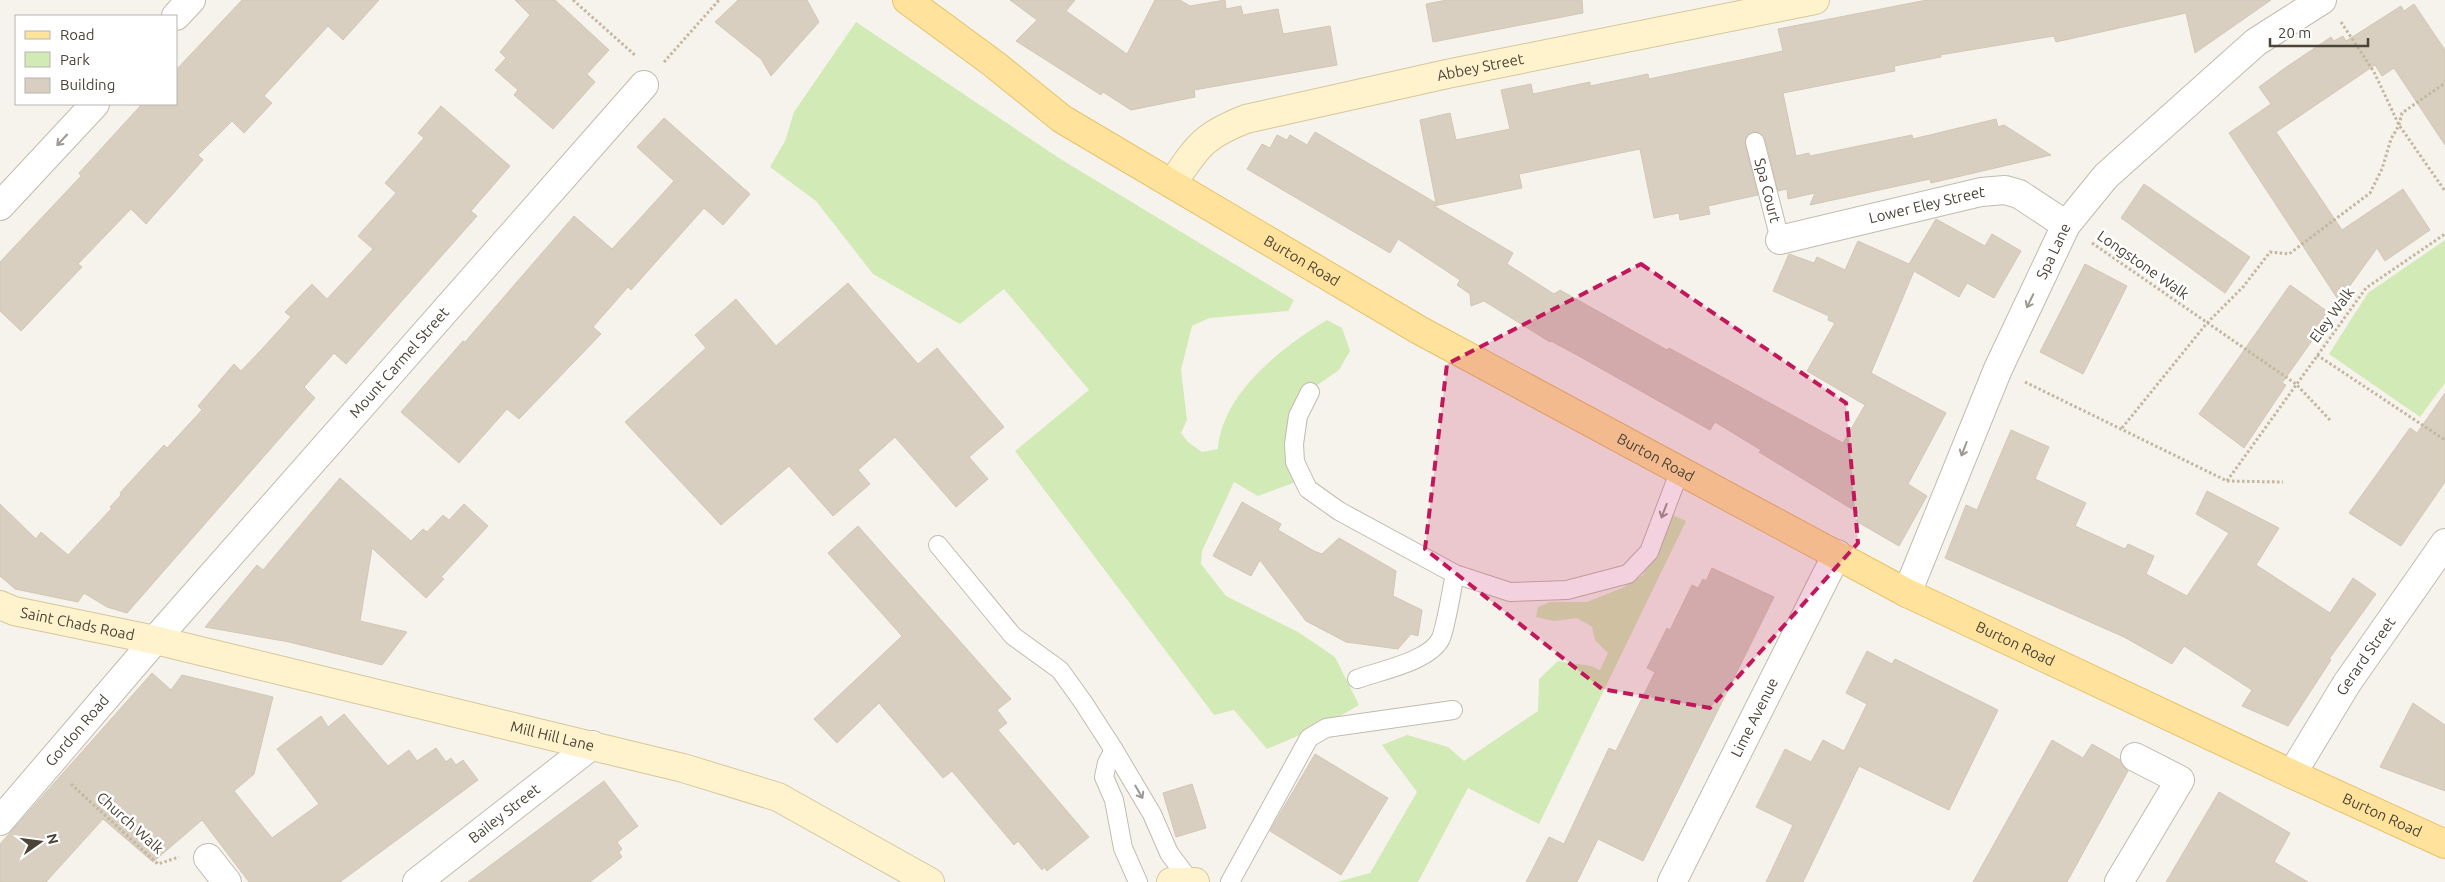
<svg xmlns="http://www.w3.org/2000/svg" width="2445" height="882" font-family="Ubuntu,sans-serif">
<rect width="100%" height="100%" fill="#f6f3ec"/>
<g fill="#d2eab5">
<path d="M 856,22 L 1062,160 L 1294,300 L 1288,311 L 1209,318 L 1192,326 L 1181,370 L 1187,420 L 1181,433 L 1188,442 L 1202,452 L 1218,449 C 1222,393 1282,347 1327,320 L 1342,328 L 1350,351 L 1339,370 L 1313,388 L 1302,398 L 1296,482 L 1258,496 L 1234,482 L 1202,551 L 1201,564 L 1226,596 L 1298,632 L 1335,657 L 1359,705 L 1328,723 L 1267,749 L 1234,710 L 1214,715 L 1015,451 L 1089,390 L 1004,289 L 960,324 L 873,274 L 816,201 L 770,167 L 785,141 L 794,112 Z"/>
<path d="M 2445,240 L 2445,383 L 2420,417 L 2329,354 L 2368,293 Z"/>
<path d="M 1673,515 L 1686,521 L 1539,824 L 1468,788 L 1418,882 L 1337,882 L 1370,873 L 1417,792 L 1382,745 L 1407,735 L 1448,747 L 1464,761 L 1538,711 L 1539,679 L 1558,661 L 1591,666 L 1600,670 L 1608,653 L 1595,640 L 1592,627 L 1577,618 L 1554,621 L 1536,617 L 1538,607 L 1550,602 L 1587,602 L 1622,588 L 1643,575 Z"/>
</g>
<g fill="#d8cfc1" stroke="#d3c7b4">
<path d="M 242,0 L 379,0 L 343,40 L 328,26 L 264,96 L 272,103 L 244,133 L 232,121 L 198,155 L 203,160 L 146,224 L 131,209 L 78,264 L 82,267 L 21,331 L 0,311 L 0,262 L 81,176 L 79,173 L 142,104 L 176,104 L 176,70 Z"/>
<path d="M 515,0 L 555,0 L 609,50 L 587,74 L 595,82 L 553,129 L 514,95 L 518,90 L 495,70 L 506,58 L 500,52 L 530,15 Z"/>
<path d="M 738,0 L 807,0 L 819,22 L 771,76 L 761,59 L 715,22 Z"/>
<path d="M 1010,0 L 1075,0 L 1066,11 L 1127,54 L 1155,0 L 1180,0 L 1190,6 L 1225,0 L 1226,9 L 1241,6 L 1243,15 L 1278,9 L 1283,34 L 1330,26 L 1337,65 L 1194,90 L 1195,97 L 1131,110 L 1103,92 L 1101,95 L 1016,41 L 1037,20 Z"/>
<path d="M 1447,0 L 1582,0 L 1583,13 L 1433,42 L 1426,4 Z"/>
<path d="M 1927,0 L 2271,0 L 2195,53 L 2186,13 L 2056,42 L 2054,36 L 1940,55 L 1941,57 L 1894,66 L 1895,71 L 1783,93 L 1796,156 L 1809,153 L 1810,156 L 1912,135 L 1913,139 L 1996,119 L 1998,127 L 2004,125 L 2051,155 L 1931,183 L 1930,179 L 1810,205 L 1815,193 L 1788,199 L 1787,189 L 1778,191 L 1765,139 L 1758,132 L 1753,132 L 1747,135 L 1745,144 L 1758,195 L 1708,206 L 1710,214 L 1680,220 L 1679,213 L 1654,218 L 1640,149 L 1519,174 L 1522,188 L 1434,206 L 1513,253 L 1507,264 L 1554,294 L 1560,290 L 1667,350 L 1669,348 L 1843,443 L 1865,405 L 1807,371 L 1835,323 L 1828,320 L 1829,316 L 1773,291 L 1789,254 L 1814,263 L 1817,257 L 1845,270 L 1858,241 L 1909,264 L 1936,219 L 1985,246 L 1992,234 L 2021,251 L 1994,298 L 1967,283 L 1959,297 L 1914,271 L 1871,373 L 1946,413 L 1908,484 L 1927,496 L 1899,546 L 1856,521 L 1860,514 L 1759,452 L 1761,450 L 1715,422 L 1710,430 L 1577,355 L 1551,341 L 1550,342 L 1484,301 L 1471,306 L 1470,294 L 1457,285 L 1460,280 L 1398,239 L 1390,253 L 1247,169 L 1262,144 L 1270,148 L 1277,135 L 1287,140 L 1290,135 L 1307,145 L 1315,132 L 1436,203 L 1420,120 L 1450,113 L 1456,140 L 1510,129 L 1501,90 L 1531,84 L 1533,94 L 1590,82 L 1590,86 L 1648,74 L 1649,79 L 1783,51 L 1778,29 Z"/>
<path d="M 2414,4 L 2445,50 L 2445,145 L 2394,68 L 2382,76 L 2375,65 L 2276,132 L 2342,230 L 2403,189 L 2430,230 L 2385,261 L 2377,248 L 2339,301 L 2229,133 L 2271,104 L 2259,87 L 2285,68 L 2331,37 L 2334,41 L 2343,36 L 2346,41 L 2401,6 L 2404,11 Z"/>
<path d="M 441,106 L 510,166 L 471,211 L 477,216 L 346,364 L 334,353 L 304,387 L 315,398 L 127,613 L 107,607 L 84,593 L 78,602 L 15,589 L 0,576 L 0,504 L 36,539 L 41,532 L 68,555 L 112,508 L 110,507 L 121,495 L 120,493 L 164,445 L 167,448 L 202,410 L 198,406 L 234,364 L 241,371 L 262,349 L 291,317 L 285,312 L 312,284 L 327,299 L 373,249 L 358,236 L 396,193 L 385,183 L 424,138 L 418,133 Z"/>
<path d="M 664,118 L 750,194 L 723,225 L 704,208 L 631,290 L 628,287 L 593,327 L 601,334 L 519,419 L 507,409 L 459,463 L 401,412 L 463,341 L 465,342 L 574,216 L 612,249 L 645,213 L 674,181 L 637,147 Z"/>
<path d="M 2144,184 L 2250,257 L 2225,293 L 2121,218 Z"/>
<path d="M 2085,264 L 2127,286 L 2083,374 L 2040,352 Z"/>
<path d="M 848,283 L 918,364 L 937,348 L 1004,427 L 969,457 L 988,479 L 956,507 L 895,437 L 858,470 L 870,484 L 833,516 L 789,466 L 721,525 L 625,422 L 706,348 L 695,335 L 736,299 L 776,346 Z"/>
<path d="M 2290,285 L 2331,314 L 2282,383 L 2286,385 L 2244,448 L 2199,414 Z"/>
<path d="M 2445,393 L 2445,482 L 2401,546 L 2349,513 L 2410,428 L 2417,433 Z"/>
<path d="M 2011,430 L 2049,447 L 2035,479 L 2086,503 L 2075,526 L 2125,549 L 2128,544 L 2154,556 L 2146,574 L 2187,596 L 2229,533 L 2196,514 L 2207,491 L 2279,528 L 2256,565 L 2330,613 L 2353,578 L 2376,594 L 2329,659 L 2331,660 L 2288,726 L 2242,706 L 2252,690 L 2184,646 L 2172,664 L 2124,637 L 1945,558 L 1966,505 L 1977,510 Z"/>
<path d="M 340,478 L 411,541 L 423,529 L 427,532 L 443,515 L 449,520 L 464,504 L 488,526 L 441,577 L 444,579 L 426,598 L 372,548 L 360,621 L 407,632 L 382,665 L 289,642 L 205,627 L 257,565 L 263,570 Z"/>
<path d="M 1242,502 L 1281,524 L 1278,530 L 1314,551 L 1322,554 L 1339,538 L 1396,571 L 1393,596 L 1422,610 L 1418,636 L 1411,634 L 1398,649 L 1346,642 L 1306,621 L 1260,560 L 1251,576 L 1213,556 Z"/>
<path d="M 858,526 L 1011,699 L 997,710 L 1007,723 L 998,730 L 1089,837 L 1047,871 L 1044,867 L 1042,870 L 1018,841 L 1014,845 L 952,771 L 943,778 L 879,703 L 837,743 L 814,719 L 902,636 L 828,553 Z"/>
<path d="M 1712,568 L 1774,597 L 1643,861 L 1598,839 L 1577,882 L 1526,882 L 1549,837 L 1564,844 L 1609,748 L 1616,751 L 1655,672 L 1647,668 L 1667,628 L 1670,630 L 1692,585 L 1698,588 L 1703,579 L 1706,581 Z"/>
<path d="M 1867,651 L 1892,664 L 1895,659 L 1998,710 L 1949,810 L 1859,766 L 1803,882 L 1766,882 L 1793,825 L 1756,807 L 1785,749 L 1811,762 L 1823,740 L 1844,751 L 1867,704 L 1846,693 Z"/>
<path d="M 152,673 L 171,690 L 182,675 L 273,697 L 254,774 L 234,791 L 272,838 L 319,804 L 277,749 L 321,716 L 328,727 L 344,714 L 388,766 L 409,750 L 417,761 L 436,748 L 446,762 L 451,758 L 456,765 L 463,760 L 478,780 L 340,882 L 249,882 L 202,820 L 153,862 L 103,819 L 46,882 L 0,882 L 0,844 Z"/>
<path d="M 2413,703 L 2445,725 L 2445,791 L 2380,767 Z"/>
<path d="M 2052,740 L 2083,758 L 2092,744 L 2120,760 L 2128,771 L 2067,882 L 1973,882 Z"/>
<path d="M 1315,754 L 1388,798 L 1341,875 L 1270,831 Z"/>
<path d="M 604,781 L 638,826 L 617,842 L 622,849 L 619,852 L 622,857 L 590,882 L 468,882 Z"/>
<path d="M 1192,784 L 1206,828 L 1176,837 L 1163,793 Z"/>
<path d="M 2219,792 L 2290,833 L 2274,862 L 2308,882 L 2166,882 Z"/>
</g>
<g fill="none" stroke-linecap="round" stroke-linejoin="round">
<g stroke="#c2bbae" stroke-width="20">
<g id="lane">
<path id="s1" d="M 1755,142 L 1780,240"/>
<path d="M 1310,392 L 1298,416 L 1294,444 L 1295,462 L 1308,489 L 1339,511 L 1455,574 L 1510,592 L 1567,590 L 1628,574 L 1649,552 L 1680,470"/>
<path d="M 938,545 L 1013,636 L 1060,670 L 1083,702 L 1114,750 L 1152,814 L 1169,853 L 1190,881"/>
<path d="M 1357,679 C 1379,671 1431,661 1441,638 C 1447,622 1451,592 1455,574"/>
<path d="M 1114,750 L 1107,763 L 1104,777 L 1114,800 L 1123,848 L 1138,882"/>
<path d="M 1230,882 L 1309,738 L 1326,728 L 1453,710"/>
</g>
</g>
<g stroke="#c2bbae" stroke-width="30">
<g id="street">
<path d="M 176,16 L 191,0"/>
<path d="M 0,206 L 95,104"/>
<path id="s2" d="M 1780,240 L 1981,192 L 2005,190 L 2019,194 L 2066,225"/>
<path id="s3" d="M 1907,593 L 1998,369 L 2066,225 L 2106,176 L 2256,42 L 2322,0"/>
<path id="s4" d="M 2292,774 L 2347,683 L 2445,543"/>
<path id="s5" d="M 0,821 L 155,640 L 644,85"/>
<path d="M 208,858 L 227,882"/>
<path id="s6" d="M 417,882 L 592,745"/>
<path id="s7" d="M 1672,882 L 1837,554"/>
<path d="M 2119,882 L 2180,780 L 2135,757"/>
</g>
</g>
<g stroke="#d6c79b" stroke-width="30">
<g id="secondary">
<path id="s8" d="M 1172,184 C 1197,147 1202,136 1246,119 L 1447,74 L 1815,0"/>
<path id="s9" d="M 0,605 L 14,611 L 155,640 L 683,768 L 778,797 L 930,882"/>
<path d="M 1171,882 L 1195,882"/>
</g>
</g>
<g stroke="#e6c16a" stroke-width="30">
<g id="primary">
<path id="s10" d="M 907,0 L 994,64 L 1062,119 L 1419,330 L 1907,593 L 2292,774 L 2445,844"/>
</g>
</g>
<g stroke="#c4b79f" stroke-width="3" stroke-dasharray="2.5 2.5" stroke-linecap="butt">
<path d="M 573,0 L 636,56"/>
<path d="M 2341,22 L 2374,72 L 2399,125 L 2445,191"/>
<path d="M 664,62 L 719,0"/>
<path d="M 2092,243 L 2296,384 L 2330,420"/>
<path d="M 2317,355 L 2445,440"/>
<path d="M 2025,382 L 2227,481 L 2283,482"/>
<path d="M 2122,428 L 2207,323 L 2243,287 L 2270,252 L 2289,254 L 2370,193 L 2382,169 L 2391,139 L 2399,125 L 2402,113 L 2445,83"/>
<path d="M 2227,481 L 2366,288 L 2445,234"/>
<path d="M 71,784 L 158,864 L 179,857"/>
</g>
<use href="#lane" stroke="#fff" stroke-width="18"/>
<use href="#street" stroke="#fff" stroke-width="28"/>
<use href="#secondary" stroke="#fff3cd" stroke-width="28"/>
<use href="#primary" stroke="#ffe39c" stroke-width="28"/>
</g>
<defs><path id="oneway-shaft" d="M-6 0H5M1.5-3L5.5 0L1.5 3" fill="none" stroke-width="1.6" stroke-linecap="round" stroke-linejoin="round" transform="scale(1.25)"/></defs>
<g stroke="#9c9892">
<use href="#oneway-shaft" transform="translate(62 140) rotate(133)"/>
<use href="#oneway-shaft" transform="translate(2030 301) rotate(116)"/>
<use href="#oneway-shaft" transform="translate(1964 449) rotate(111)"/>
<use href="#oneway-shaft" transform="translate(1664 511) rotate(111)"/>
<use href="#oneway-shaft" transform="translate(1139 792) rotate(60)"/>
</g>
<path fill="#c2185b" fill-opacity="0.2" stroke="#c2185b" stroke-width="4" stroke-dasharray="10 6" stroke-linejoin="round" d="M 1641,264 L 1846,403 L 1858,543 L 1710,708 L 1602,689 L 1425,549 L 1447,364 Z"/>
<g text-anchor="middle" stroke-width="5" stroke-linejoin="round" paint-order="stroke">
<g font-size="15" fill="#4b4439" stroke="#fff">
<text dy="5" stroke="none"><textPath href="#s8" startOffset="341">Abbey Street</textPath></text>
<text dy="5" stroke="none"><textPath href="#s1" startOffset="50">Spa Court</textPath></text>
<text dy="5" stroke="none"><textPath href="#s2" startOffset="151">Lower Eley Street</textPath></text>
<text dy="5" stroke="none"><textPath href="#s3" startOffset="372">Spa Lane</textPath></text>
<text dy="5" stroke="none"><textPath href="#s10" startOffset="474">Burton Road</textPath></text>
<text transform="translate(2143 265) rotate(35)" y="5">Longstone Walk</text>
<text transform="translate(2332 315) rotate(-54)" y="5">Eley Walk</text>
<text dy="5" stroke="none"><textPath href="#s5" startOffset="608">Mount Carmel Street</textPath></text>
<text dy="5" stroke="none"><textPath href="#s10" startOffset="879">Burton Road</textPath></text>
<text dy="5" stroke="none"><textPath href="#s9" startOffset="80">Saint Chads Road</textPath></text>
<text dy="5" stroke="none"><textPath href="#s10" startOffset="1284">Burton Road</textPath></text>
<text dy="5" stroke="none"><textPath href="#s4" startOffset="139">Gerard Street</textPath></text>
<text dy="5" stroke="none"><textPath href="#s7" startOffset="184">Lime Avenue</textPath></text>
<text dy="5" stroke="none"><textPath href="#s5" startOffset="119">Gordon Road</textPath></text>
<text dy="5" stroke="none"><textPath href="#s9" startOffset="568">Mill Hill Lane</textPath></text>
<text dy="5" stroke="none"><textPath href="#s6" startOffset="111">Bailey Street</textPath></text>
<text dy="5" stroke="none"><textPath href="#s10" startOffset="1689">Burton Road</textPath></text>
<text transform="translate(130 823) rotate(42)" y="5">Church Walk</text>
</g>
</g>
<rect x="15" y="15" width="162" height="90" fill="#ffffff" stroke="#b7b4b0"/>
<rect x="25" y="31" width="25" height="8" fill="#ffe39c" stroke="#b7b4b0"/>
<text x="60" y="40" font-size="15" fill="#4b4439">Road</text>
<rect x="25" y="52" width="25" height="15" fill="#d2eab5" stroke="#b7b4b0"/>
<text x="60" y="65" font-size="15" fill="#4b4439">Park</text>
<rect x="25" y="78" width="25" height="15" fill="#d8cfc1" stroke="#b7b4b0"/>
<text x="60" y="90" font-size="15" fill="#4b4439">Building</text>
<g transform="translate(40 842) rotate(76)" stroke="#ffffff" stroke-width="4" paint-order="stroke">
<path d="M0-4L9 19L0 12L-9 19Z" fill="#4b4439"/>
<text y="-8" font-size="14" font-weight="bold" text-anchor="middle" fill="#4b4439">N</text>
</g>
<path d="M2270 38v8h98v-8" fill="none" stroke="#4b4439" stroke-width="2.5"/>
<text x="2278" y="38" font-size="15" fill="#4b4439" stroke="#ffffff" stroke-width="4" paint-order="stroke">20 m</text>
</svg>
